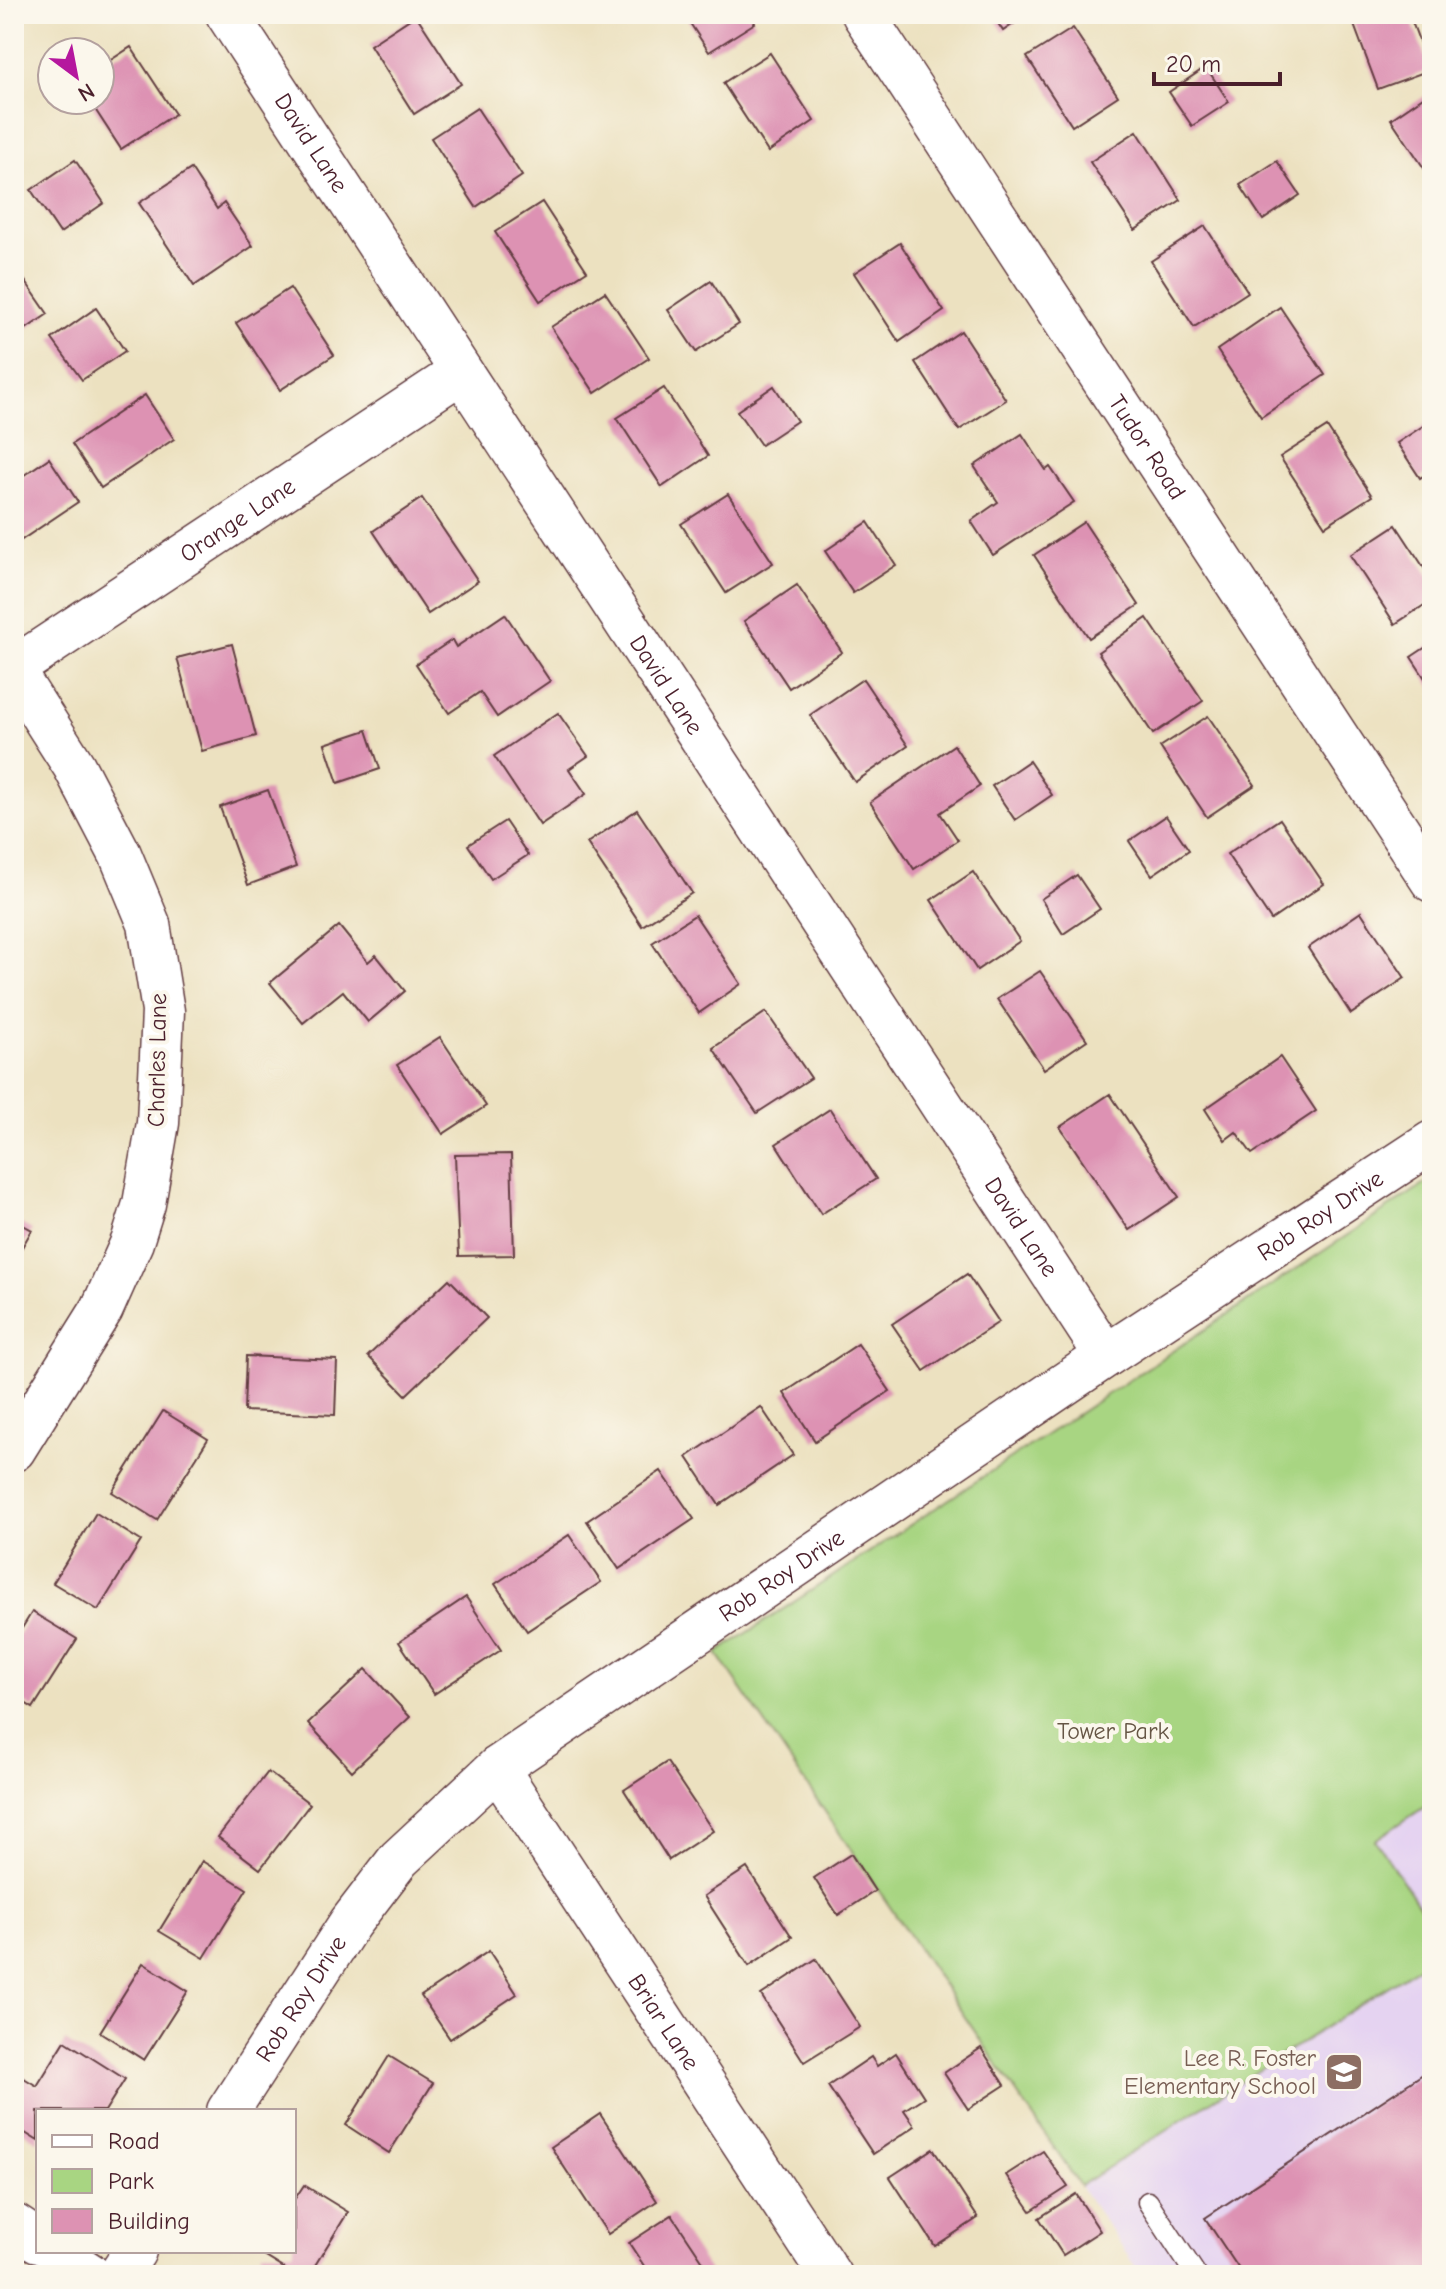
<svg xmlns="http://www.w3.org/2000/svg" width="1446" height="2289" font-family="'Comic Neue',sans-serif">
<rect width="100%" height="100%" fill="#fbf7ec"/>
<filter id="ink" filterUnits="userSpaceOnUse"><feTurbulence type="fractalNoise" baseFrequency=".0125" numOctaves="2"/><feDisplacementMap in="SourceGraphic" scale="16" xChannelSelector="R" yChannelSelector="G"/><feConvolveMatrix kernelMatrix="1 2 1 2 8 2 1 2 1" color-interpolation-filters="sRGB"/></filter>
<filter id="wash" filterUnits="userSpaceOnUse"><feTurbulence type="fractalNoise" baseFrequency=".006" numOctaves="4" result="noise"/><feDisplacementMap in="SourceGraphic" scale="32" xChannelSelector="R" yChannelSelector="G"/><feGaussianBlur stdDeviation="1.8" result="paint"/><feColorMatrix in="noise" values="0 0 0 0 0 0 0 0 0 0 0 0 0 0 0 0 0 1.4 0 .05"/><feComposite in="paint" operator="in"/></filter>
<g filter="url(#wash)">
<rect width="100%" height="100%" fill="#ece1c0"/>
<g fill="#e5d3f1">
<path d="M 1432,1802 L 1432,1924 L 1374,1840 Z"/>
<path d="M 1432,1958 L 1432,2275 L 1141,2275 L 1080,2186 Z"/>
</g>
<path fill="#a8d582" stroke="#797a56" stroke-width="2" d="M 1432,1179 L 1432,1802 L 1375,1840 L 1432,1924 L 1432,1958 L 1080,2186 L 717,1653 Z"/>
<g id="blocks">
<g fill="#dd92b3">
<path d="M 684,14 L 750,14 L 755,23 L 709,52 Z"/>
<path d="M 992,14 L 1028,14 L 1003,31 Z"/>
<path d="M 1350,14 L 1409,14 L 1430,70 L 1378,89 Z"/>
<path d="M 416,15 L 461,84 L 414,114 L 370,45 Z"/>
<path d="M 1073,28 L 1118,96 L 1072,126 L 1027,57 Z"/>
<path d="M 131,47 L 175,114 L 121,149 L 89,100 L 100,100 L 100,67 Z"/>
<path d="M 770,53 L 814,121 L 768,152 L 723,83 Z"/>
<path d="M 1206,67 L 1229,102 L 1192,126 L 1169,92 Z"/>
<path d="M 1432,91 L 1432,180 L 1391,119 Z"/>
<path d="M 477,108 L 522,176 L 476,207 L 431,138 Z"/>
<path d="M 1137,131 L 1181,200 L 1135,230 L 1090,162 Z"/>
<path d="M 75,160 L 104,203 L 60,233 L 31,190 Z"/>
<path d="M 1277,161 L 1300,195 L 1263,220 L 1240,185 Z"/>
<path d="M 191,169 L 217,209 L 224,203 L 253,246 L 194,286 L 139,203 Z"/>
<path d="M 542,202 L 587,271 L 540,301 L 495,232 Z"/>
<path d="M 1205,226 L 1248,292 L 1194,327 L 1151,261 Z"/>
<path d="M 900,243 L 944,311 L 899,342 L 854,273 Z"/>
<path d="M 19,272 L 48,314 L 14,337 L 14,275 Z"/>
<path d="M 711,281 L 739,324 L 696,352 L 668,310 Z"/>
<path d="M 290,288 L 334,355 L 280,390 L 236,323 Z"/>
<path d="M 605,292 L 649,358 L 595,393 L 551,327 Z"/>
<path d="M 1280,307 L 1325,375 L 1261,417 L 1217,350 Z"/>
<path d="M 96,308 L 125,351 L 82,380 L 52,339 Z"/>
<path d="M 961,331 L 1006,400 L 959,430 L 915,362 Z"/>
<path d="M 774,386 L 797,421 L 761,445 L 737,411 Z"/>
<path d="M 664,388 L 708,456 L 662,487 L 617,418 Z"/>
<path d="M 145,395 L 174,439 L 101,488 L 72,444 Z"/>
<path d="M 1432,420 L 1432,470 L 1420,478 L 1397,443 Z"/>
<path d="M 1327,427 L 1372,496 L 1325,526 L 1280,457 Z"/>
<path d="M 1022,434 L 1046,470 L 1050,467 L 1074,502 L 993,555 L 971,521 L 998,502 L 974,466 Z"/>
<path d="M 49,458 L 78,502 L 14,545 L 14,482 Z"/>
<path d="M 728,494 L 773,563 L 726,593 L 681,524 Z"/>
<path d="M 422,498 L 478,581 L 428,614 L 373,531 Z"/>
<path d="M 868,522 L 896,565 L 853,593 L 825,551 Z"/>
<path d="M 1084,522 L 1139,605 L 1089,638 L 1034,555 Z"/>
<path d="M 1396,525 L 1432,580 L 1432,600 L 1395,624 L 1350,555 Z"/>
<path d="M 797,585 L 842,652 L 789,688 L 744,621 Z"/>
<path d="M 505,614 L 550,681 L 497,717 L 480,692 L 449,713 L 416,664 L 452,640 L 456,647 Z"/>
<path d="M 1147,618 L 1203,701 L 1153,734 L 1098,652 Z"/>
<path d="M 1432,643 L 1432,689 L 1411,657 Z"/>
<path d="M 232,644 L 256,736 L 202,751 L 177,658 Z"/>
<path d="M 863,679 L 908,746 L 855,782 L 810,715 Z"/>
<path d="M 558,713 L 588,756 L 569,769 L 586,794 L 540,825 L 494,756 Z"/>
<path d="M 1208,716 L 1255,785 L 1207,817 L 1160,747 Z"/>
<path d="M 367,730 L 380,769 L 338,783 L 325,744 Z"/>
<path d="M 954,745 L 980,786 L 940,813 L 958,840 L 914,869 L 870,802 Z"/>
<path d="M 1029,761 L 1052,795 L 1015,820 L 992,786 Z"/>
<path d="M 268,790 L 296,867 L 248,885 L 220,807 Z"/>
<path d="M 637,810 L 692,893 L 642,926 L 587,843 Z"/>
<path d="M 1166,816 L 1189,850 L 1152,875 L 1129,841 Z"/>
<path d="M 1280,819 L 1324,884 L 1271,920 L 1227,854 Z"/>
<path d="M 505,821 L 528,855 L 491,879 L 468,845 Z"/>
<path d="M 973,872 L 1020,941 L 977,970 L 931,900 Z"/>
<path d="M 1077,875 L 1100,909 L 1063,934 L 1041,899 Z"/>
<path d="M 1361,912 L 1405,978 L 1351,1014 L 1308,948 Z"/>
<path d="M 695,915 L 741,984 L 699,1013 L 652,943 Z"/>
<path d="M 339,926 L 368,962 L 376,955 L 405,991 L 368,1022 L 343,991 L 303,1023 L 270,983 Z"/>
<path d="M 1040,971 L 1087,1040 L 1044,1069 L 997,999 Z"/>
<path d="M 766,1012 L 811,1078 L 757,1113 L 713,1048 Z"/>
<path d="M 440,1037 L 486,1106 L 443,1134 L 397,1065 Z"/>
<path d="M 1280,1057 L 1316,1111 L 1252,1154 L 1236,1132 L 1225,1140 L 1205,1109 Z"/>
<path d="M 1110,1094 L 1179,1197 L 1129,1230 L 1060,1127 Z"/>
<path d="M 830,1109 L 876,1179 L 821,1214 L 776,1144 Z"/>
<path d="M 511,1154 L 514,1255 L 459,1256 L 455,1155 Z"/>
<path d="M 14,1220 L 32,1230 L 14,1261 Z"/>
<path d="M 967,1274 L 999,1322 L 924,1371 L 892,1324 Z"/>
<path d="M 449,1279 L 487,1318 L 406,1395 L 368,1356 Z"/>
<path d="M 858,1344 L 890,1391 L 815,1441 L 784,1393 Z"/>
<path d="M 246,1356 L 337,1360 L 335,1415 L 244,1411 Z"/>
<path d="M 761,1407 L 793,1455 L 719,1505 L 687,1457 Z"/>
<path d="M 163,1411 L 208,1439 L 157,1520 L 112,1492 Z"/>
<path d="M 661,1471 L 694,1519 L 619,1569 L 587,1521 Z"/>
<path d="M 96,1513 L 141,1541 L 98,1610 L 53,1583 Z"/>
<path d="M 569,1535 L 601,1582 L 527,1631 L 495,1584 Z"/>
<path d="M 466,1597 L 501,1650 L 434,1694 L 399,1642 Z"/>
<path d="M 32,1612 L 77,1639 L 33,1708 L 14,1696 L 14,1641 Z"/>
<path d="M 366,1669 L 410,1717 L 352,1771 L 308,1723 Z"/>
<path d="M 667,1762 L 713,1831 L 669,1860 L 624,1790 Z"/>
<path d="M 268,1772 L 310,1804 L 260,1869 L 218,1837 Z"/>
<path d="M 851,1854 L 875,1891 L 838,1915 L 814,1878 Z"/>
<path d="M 202,1861 L 247,1889 L 204,1958 L 159,1931 Z"/>
<path d="M 747,1868 L 792,1937 L 749,1966 L 704,1896 Z"/>
<path d="M 489,1951 L 517,1994 L 450,2039 L 421,1996 Z"/>
<path d="M 816,1959 L 860,2027 L 804,2062 L 761,1995 Z"/>
<path d="M 143,1963 L 188,1991 L 144,2060 L 100,2032 Z"/>
<path d="M 65,2041 L 125,2079 L 105,2111 L 38,2111 L 38,2141 L 14,2126 L 14,2072 L 37,2086 Z"/>
<path d="M 981,2048 L 1005,2085 L 968,2109 L 944,2073 Z"/>
<path d="M 896,2053 L 924,2097 L 904,2110 L 915,2126 L 873,2154 L 828,2086 L 871,2057 L 877,2066 Z"/>
<path d="M 389,2056 L 433,2083 L 389,2153 L 346,2125 Z"/>
<path d="M 1432,2068 L 1432,2275 L 1243,2275 L 1205,2218 Z"/>
<path d="M 600,2114 L 657,2201 L 608,2234 L 551,2147 Z"/>
<path d="M 933,2149 L 978,2218 L 935,2246 L 890,2177 Z"/>
<path d="M 1043,2151 L 1068,2187 L 1031,2211 L 1006,2175 Z"/>
<path d="M 304,2185 L 348,2212 L 309,2275 L 295,2275 L 261,2254 L 262,2251 L 294,2251 L 294,2200 Z"/>
<path d="M 1076,2194 L 1100,2231 L 1063,2255 L 1039,2218 Z"/>
<path d="M 672,2215 L 712,2275 L 650,2275 L 629,2243 Z"/>
</g>
</g>
</g>
<g filter="url(#ink)">
<use href="#blocks" fill-opacity="0" stroke="#623c41" stroke-width="2"/>
<g fill="none" stroke-linecap="round" stroke-linejoin="round">
<g stroke="#623c41" stroke-width="23">
<path id="lane" d="M 1148,2202 L 1196,2275"/>
</g>
<g stroke="#623c41" stroke-width="45">
<g id="street">
<path id="s1" d="M 227,14 L 1106,1356"/>
<path id="s2" d="M 863,14 L 1432,881"/>
<path id="s3" d="M 14,668 L 461,372"/>
<path d="M 14,672 L 74,766 L 120,854 L 149,924 L 163,1011 L 158,1123 L 144,1204 L 132,1242 L 102,1309 L 14,1450"/>
<path id="s4" d="M 497,1768 L 830,2275"/>
<path id="s5" d="M 228,2111 L 350,1923 L 399,1859 L 497,1768 L 1106,1356 L 1432,1142"/>
<path d="M 14,2225 L 38,2241"/>
<path d="M 54,2251 L 91,2275"/>
<path d="M 119,2275 L 135,2251"/>
</g>
</g>
<use href="#lane" stroke="#fff" stroke-width="20"/>
<use href="#street" stroke="#fff" stroke-width="42"/>
</g>
</g>
<defs>
<g id="school-square" transform="scale(2)"><rect x="-9" y="-9" width="18" height="18" rx="4" fill="#8d6e63" stroke="#fbf7ec"/><path d="M0-5L7-2L0 1L-7-2ZM-4 1L0 2.5L4 1V4Q0 6-4 4Z" fill="#fff"/></g>
</defs>
<g fill-rule="evenodd">
<use href="#school-square" x="1344" y="2072"/>
</g>
<g text-anchor="middle" stroke-width="8" stroke-linejoin="round" paint-order="stroke">
<g font-size="24" fill="#4a1f2b" stroke="#fbf7ec">
<text dy="8" stroke="none"><textPath href="#s1" startOffset="154">David Lane</textPath></text>
<text dy="8" stroke="none"><textPath href="#s2" startOffset="518">Tudor Road</textPath></text>
<text dy="8" stroke="none"><textPath href="#s3" startOffset="268">Orange Lane</textPath></text>
<text dy="8" stroke="none"><textPath href="#s1" startOffset="802">David Lane</textPath></text>
<text transform="translate(157 1060) rotate(-89)" y="8">Charles Lane</text>
<text dy="8" stroke="none"><textPath href="#s5" startOffset="1430">Rob Roy Drive</textPath></text>
<text dy="8" stroke="none"><textPath href="#s1" startOffset="1450">David Lane</textPath></text>
<text dy="8" stroke="none"><textPath href="#s5" startOffset="782">Rob Roy Drive</textPath></text>
<text dy="8" stroke="none"><textPath href="#s5" startOffset="134">Rob Roy Drive</textPath></text>
<text dy="8" stroke="none"><textPath href="#s4" startOffset="304">Briar Lane</textPath></text>
</g>
<g font-size="24" fill="#665645" stroke="#fbf7ec">
<text x="1113" y="1739">Tower Park</text>
</g>
<g font-size="24" fill="#785e54" stroke="#fbf7ec" text-anchor="end">
<text x="1316" y="2066">Lee R. Foster<tspan x="1316" dy="28">Elementary School</tspan></text>
</g>
</g>
<rect width="1446" height="2289" fill="none" stroke="#fbf7ec" stroke-width="48"/>
<rect x="36" y="2109" width="260" height="144" fill="#fbf7ec" stroke="#b4a19f" stroke-width="2"/>
<rect x="52" y="2135" width="40" height="12" fill="#ffffff" stroke="#b4a19f" stroke-width="2"/>
<text x="108" y="2149" font-size="24" fill="#4a1f2b">Road</text>
<rect x="52" y="2169" width="40" height="24" fill="#a8d582" stroke="#b4a19f" stroke-width="2"/>
<text x="108" y="2189" font-size="24" fill="#4a1f2b">Park</text>
<rect x="52" y="2209" width="40" height="24" fill="#dd92b3" stroke="#b4a19f" stroke-width="2"/>
<text x="108" y="2229" font-size="24" fill="#4a1f2b">Building</text>
<g transform="translate(76 76) rotate(148)"><circle r="38" fill="#fbf7ec" stroke="#b4a19f" stroke-width="2"/>
<path d="M0-6L14 30L0 20L-14 30Z" fill="#b5179e"/>
<text y="-12" font-size="22" font-weight="bold" text-anchor="middle" fill="#4a1f2b">N</text>
</g>
<path d="M1154 72v12h126v-12" fill="none" stroke="#4a1f2b" stroke-width="4"/>
<text x="1166" y="72" font-size="24" fill="#4a1f2b" stroke="#fbf7ec" stroke-width="6" paint-order="stroke">20 m</text>
</svg>
